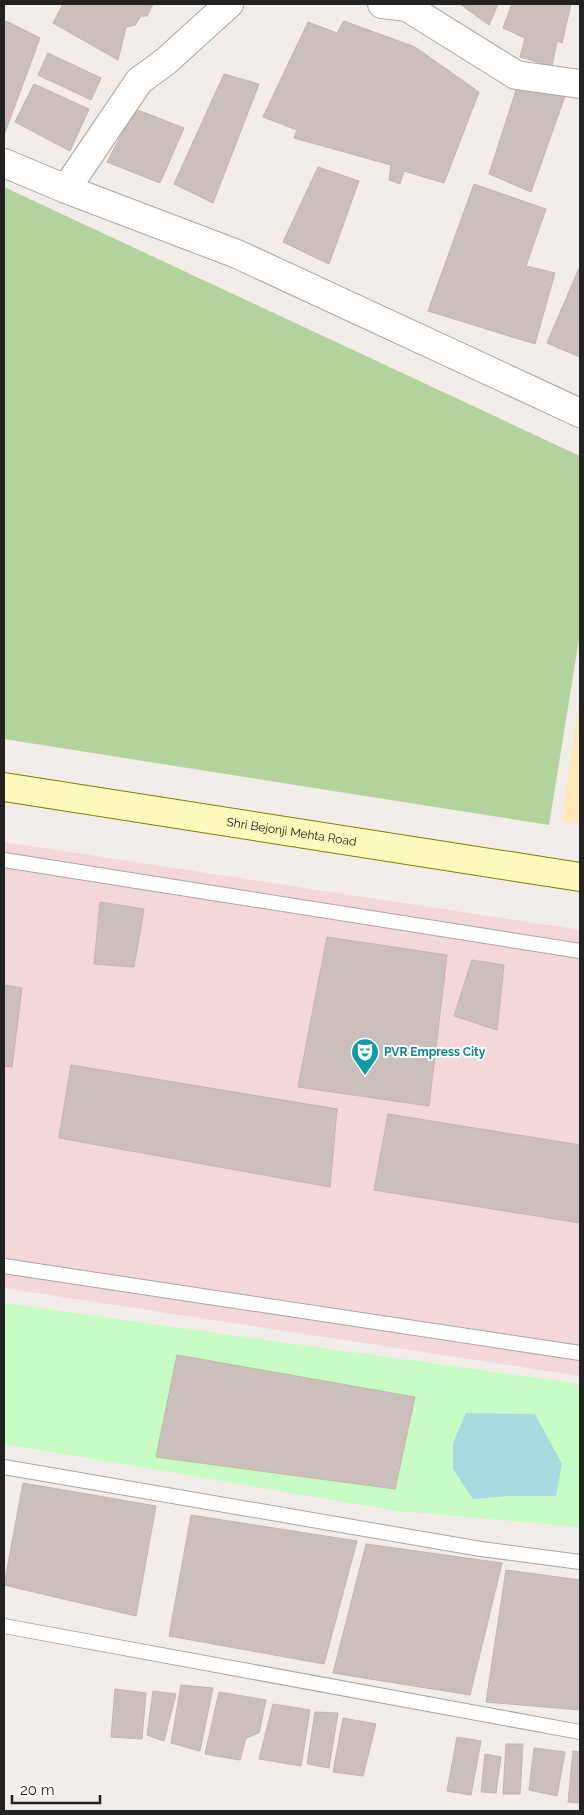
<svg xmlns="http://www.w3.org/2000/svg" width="584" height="1815" font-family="Raleway,sans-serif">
<rect width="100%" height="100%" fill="#f2ede8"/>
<path fill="#f3d7d9" d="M 4,842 L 580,930 L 580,1376 L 4,1288 Z"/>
<path fill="#b2d39b" d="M 4,187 L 580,456 L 580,633 L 549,825 L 4,739 Z"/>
<path fill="#ffe8b9" d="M 580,692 L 580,825 L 562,821 Z"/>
<path fill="#c7fcc5" d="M 4,1303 L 580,1384 L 580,1527 L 398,1511 L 4,1444 Z"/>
<path fill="#a7dbe1" d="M 466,1413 L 535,1414 L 562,1464 L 556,1496 L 509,1496 L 473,1499 L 453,1469 L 453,1443 Z"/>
<g fill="#cabfbb" stroke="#c5b2a9">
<path d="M 63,4 L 153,4 L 147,16 L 141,16 L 135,25 L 126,27 L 118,60 L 53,23 Z"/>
<path d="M 460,4 L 498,4 L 489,25 Z"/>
<path d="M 512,4 L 571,4 L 562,43 L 557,41 L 552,66 L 520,57 L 525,38 L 503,28 Z"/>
<path d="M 6,21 L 40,38 L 4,135 L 4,26 Z"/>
<path d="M 344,21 L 415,47 L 479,92 L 444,183 L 404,171 L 400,184 L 389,180 L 391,165 L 294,138 L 297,130 L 263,117 L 308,22 L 337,33 Z"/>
<path d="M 48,53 L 101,78 L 91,100 L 38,75 Z"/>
<path d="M 224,74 L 259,84 L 213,203 L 174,184 Z"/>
<path d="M 34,84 L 89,109 L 70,151 L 15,122 Z"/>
<path d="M 518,84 L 565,96 L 531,192 L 489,174 Z"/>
<path d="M 135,109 L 184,128 L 160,183 L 107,162 Z"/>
<path d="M 318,167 L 359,181 L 329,264 L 283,242 Z"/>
<path d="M 474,184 L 546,209 L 526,266 L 555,273 L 535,344 L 428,311 Z"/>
<path d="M 580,266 L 580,357 L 547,343 Z"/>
<path d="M 100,902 L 144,909 L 134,967 L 94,964 Z"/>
<path d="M 327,937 L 447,955 L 429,1106 L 298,1087 Z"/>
<path d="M 472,960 L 504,965 L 497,1030 L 454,1016 Z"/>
<path d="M 4,985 L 22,988 L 12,1067 L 4,1066 Z"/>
<path d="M 71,1065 L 337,1109 L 330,1187 L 59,1138 Z"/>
<path d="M 388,1114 L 580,1145 L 580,1223 L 374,1190 Z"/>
<path d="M 177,1355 L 415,1397 L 395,1489 L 156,1457 Z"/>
<path d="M 23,1483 L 156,1506 L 136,1616 L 4,1585 Z"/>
<path d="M 191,1515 L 357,1541 L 324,1664 L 169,1636 Z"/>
<path d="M 366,1544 L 502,1563 L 470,1695 L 333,1673 Z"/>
<path d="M 506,1570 L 580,1580 L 580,1710 L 486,1702 Z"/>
<path d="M 181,1685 L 213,1688 L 200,1751 L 171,1743 Z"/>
<path d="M 115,1689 L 146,1693 L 142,1739 L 111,1737 Z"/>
<path d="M 153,1691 L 176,1694 L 164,1741 L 147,1735 Z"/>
<path d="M 219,1692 L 266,1700 L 259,1733 L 246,1738 L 240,1760 L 205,1754 Z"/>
<path d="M 273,1704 L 310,1710 L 301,1766 L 259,1759 Z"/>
<path d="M 315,1712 L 338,1713 L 329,1768 L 307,1764 Z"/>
<path d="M 343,1718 L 376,1724 L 363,1776 L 333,1772 Z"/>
<path d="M 457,1737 L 481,1741 L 471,1795 L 447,1791 Z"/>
<path d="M 506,1744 L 523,1744 L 520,1794 L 503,1794 Z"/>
<path d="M 534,1748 L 565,1752 L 557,1796 L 529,1790 Z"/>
<path d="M 573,1751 L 580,1752 L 580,1803 L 568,1802 Z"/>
<path d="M 485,1754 L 501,1757 L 496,1793 L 481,1792 Z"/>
</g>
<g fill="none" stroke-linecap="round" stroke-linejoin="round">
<g stroke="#a6a6a6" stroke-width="16">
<g id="lane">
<path d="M 4,860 L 580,951"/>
<path d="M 4,1266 L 580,1353"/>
<path d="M 4,1467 L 481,1549 L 580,1562"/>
<path d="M 4,1626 L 580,1732"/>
</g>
</g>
<g stroke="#a6a6a6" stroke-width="30">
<g id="street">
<path d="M 382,4 L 407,7 L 516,75 L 580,84"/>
<path d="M 4,163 L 66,189 L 237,254 L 580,413"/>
<path d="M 66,189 L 139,81 L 165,62 L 229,4"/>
</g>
</g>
<g stroke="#817f00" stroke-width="30">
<g id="secondary">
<path id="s1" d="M 4,787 L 580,877"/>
</g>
</g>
<use href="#lane" stroke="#fff" stroke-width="14"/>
<use href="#street" stroke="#fff" stroke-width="28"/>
<use href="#secondary" stroke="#fdf8bb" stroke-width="28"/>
</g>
<defs>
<g id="theatre-pin" transform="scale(1.4375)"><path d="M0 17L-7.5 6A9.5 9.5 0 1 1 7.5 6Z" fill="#0f9aa8" stroke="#fff"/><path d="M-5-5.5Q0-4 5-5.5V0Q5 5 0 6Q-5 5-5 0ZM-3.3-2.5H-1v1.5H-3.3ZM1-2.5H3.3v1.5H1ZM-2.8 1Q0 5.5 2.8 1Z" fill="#fff"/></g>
</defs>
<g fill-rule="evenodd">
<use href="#theatre-pin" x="365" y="1052"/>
</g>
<g text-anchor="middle" stroke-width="4" stroke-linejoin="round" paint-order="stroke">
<g font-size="12" fill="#222" stroke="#fff">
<text dy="4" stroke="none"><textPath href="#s1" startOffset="291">Shri Bejonji Mehta Road</textPath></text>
</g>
<g font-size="12" font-weight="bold" fill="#0d838f" stroke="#fff" text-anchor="start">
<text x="384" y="1056">PVR Empress City</text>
</g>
</g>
<rect width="584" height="1815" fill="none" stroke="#222222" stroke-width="10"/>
<path d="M12 1795v8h88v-8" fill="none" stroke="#222222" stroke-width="2.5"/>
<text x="20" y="1795" font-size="15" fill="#222222" stroke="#ffffff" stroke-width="4" paint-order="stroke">20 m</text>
</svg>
